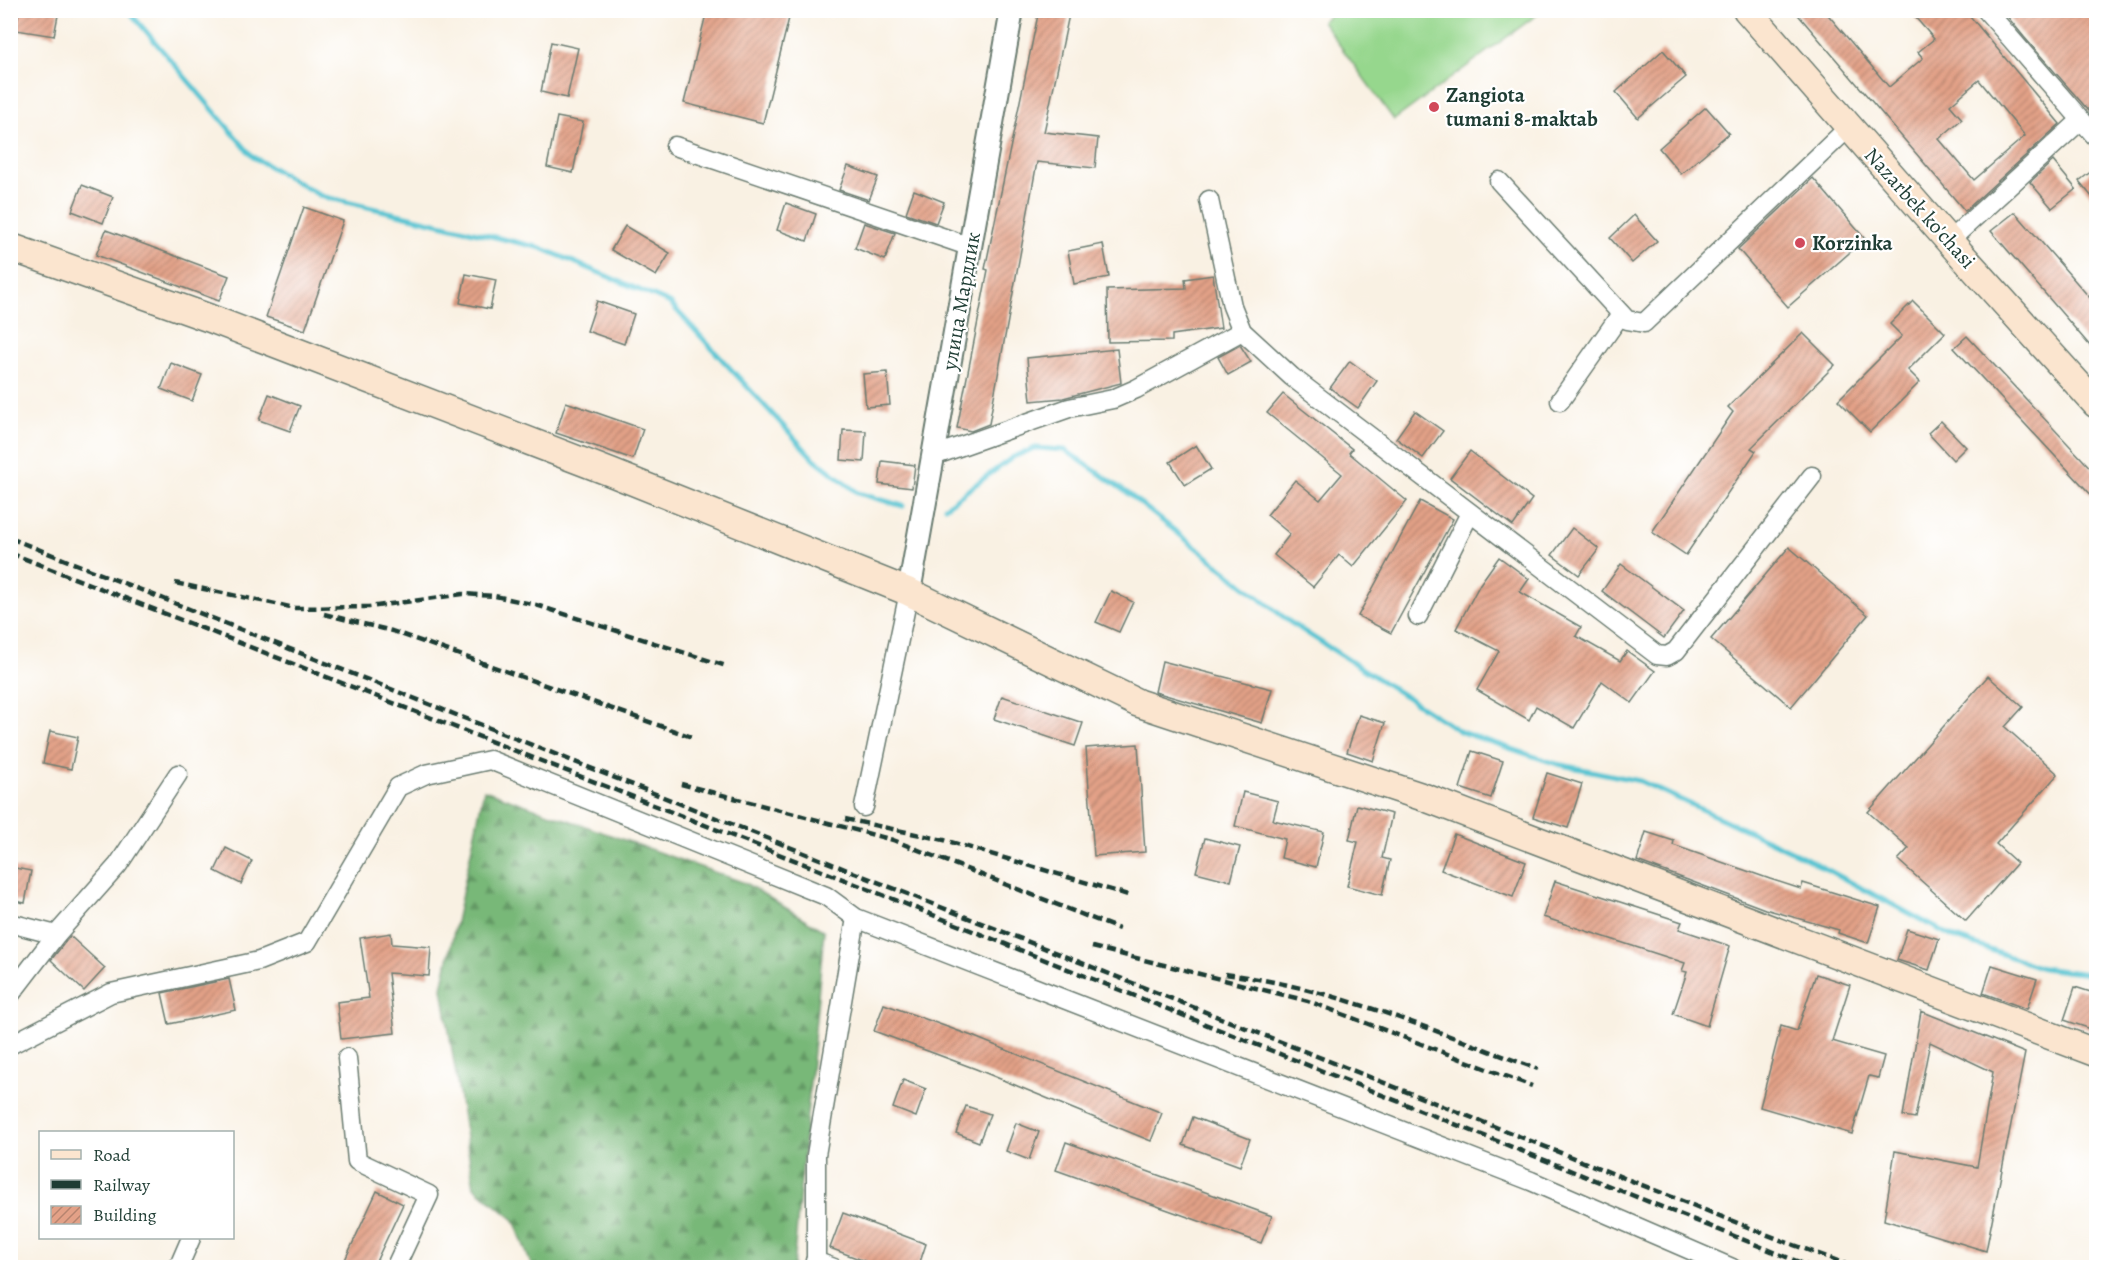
<svg xmlns="http://www.w3.org/2000/svg" width="2107" height="1278" font-family="Alegreya,serif">
<defs>
<pattern id="forest-firs" width="22" height="20" patternUnits="userSpaceOnUse" patternTransform="scale(1.5)"><rect width="22" height="20" fill="#78b878"/><path d="M5 1l3.5 6h-7zM16 11l3.5 6h-7z" fill="#629763"/></pattern>
<pattern id="building-hatch" width="6" height="6" patternUnits="userSpaceOnUse" patternTransform="scale(1.5)"><rect width="6" height="6" fill="#e3a187"/><path d="M-1 1l2-2M0 6l6-6M5 7l2-2" fill="none" stroke="#b7846f"/></pattern>
</defs>
<rect width="100%" height="100%" fill="#fff"/>
<filter id="ink" filterUnits="userSpaceOnUse"><feTurbulence type="fractalNoise" baseFrequency=".0167" numOctaves="2"/><feDisplacementMap in="SourceGraphic" scale="12" xChannelSelector="R" yChannelSelector="G"/><feConvolveMatrix kernelMatrix="1 2 1 2 8 2 1 2 1" color-interpolation-filters="sRGB"/></filter>
<filter id="wash" filterUnits="userSpaceOnUse"><feTurbulence type="fractalNoise" baseFrequency=".008" numOctaves="4" result="noise"/><feDisplacementMap in="SourceGraphic" scale="24" xChannelSelector="R" yChannelSelector="G"/><feGaussianBlur stdDeviation="1.35" result="paint"/><feColorMatrix in="noise" values="0 0 0 0 0 0 0 0 0 0 0 0 0 0 0 0 0 1.4 0 .05"/><feComposite in="paint" operator="in"/></filter>
<g filter="url(#wash)">
<rect width="100%" height="100%" fill="#f9f1e3"/>
<path fill="url(#forest-firs)" stroke="#4c7a56" stroke-width="1.5" d="M 484,790 L 745,883 L 824,931 L 793,1267 L 532,1267 L 514,1220 L 474,1187 L 442,988 Z"/>
<path fill="#96d78d" stroke="#5a8a60" stroke-width="1.5" d="M 1336,11 L 1336,10 L 1542,11 L 1394,120 L 1322,21 Z"/>
<g fill="none" stroke-linecap="round" stroke-linejoin="round">
<g stroke="#59c4d2" stroke-width="5">
<path d="M 128,10 L 253,157 L 321,196 L 541,248 L 670,303 L 812,457 L 858,493 L 903,506"/>
<path d="M 945,507 L 1013,457 L 1035,448 L 1065,450 L 1126,492 L 1291,623 L 1461,732 L 1557,764 L 1640,781 L 1798,854 L 1953,937 L 2042,968 L 2096,975"/>
</g>
</g>
<g id="blocks">
<g fill="url(#building-hatch)" fill-rule="evenodd">
<path d="M 19,10 L 59,10 L 54,36 L 16,30 Z"/>
<path d="M 707,10 L 791,10 L 763,123 L 684,103 Z"/>
<path d="M 1039,10 L 1070,10 L 1044,132 L 1098,138 L 1095,168 L 1037,162 L 989,424 L 971,431 L 957,428 L 988,270 L 985,269 L 995,221 Z"/>
<path d="M 1794,10 L 1824,10 L 1889,87 L 1923,58 L 1918,52 L 1934,39 L 1909,10 L 1965,10 L 2060,124 L 1965,211 ZM 1979,80 L 2025,136 L 1974,180 L 1939,139 L 1962,119 L 1950,105 Z"/>
<path d="M 2002,10 L 2097,10 L 2097,120 L 2024,37 Z"/>
<path d="M 551,42 L 578,48 L 567,98 L 541,92 Z"/>
<path d="M 1663,50 L 1686,77 L 1638,118 L 1616,92 Z"/>
<path d="M 1706,107 L 1729,133 L 1681,174 L 1659,148 Z"/>
<path d="M 557,117 L 583,122 L 573,173 L 547,167 Z"/>
<path d="M 2053,161 L 2076,189 L 2052,208 L 2030,182 Z"/>
<path d="M 848,166 L 878,177 L 869,200 L 839,190 Z"/>
<path d="M 2097,167 L 2097,203 L 2079,181 Z"/>
<path d="M 1813,178 L 1865,239 L 1788,307 L 1738,249 Z"/>
<path d="M 82,185 L 113,197 L 103,223 L 72,211 Z"/>
<path d="M 914,190 L 944,202 L 936,223 L 906,213 Z"/>
<path d="M 786,203 L 816,214 L 807,241 L 777,230 Z"/>
<path d="M 304,207 L 343,221 L 305,330 L 266,317 Z"/>
<path d="M 2015,212 L 2097,306 L 2097,354 L 1991,231 Z"/>
<path d="M 1634,215 L 1657,241 L 1632,263 L 1610,238 Z"/>
<path d="M 864,223 L 895,233 L 885,260 L 855,248 Z"/>
<path d="M 625,226 L 670,253 L 656,276 L 611,250 Z"/>
<path d="M 106,230 L 229,276 L 219,301 L 96,255 Z"/>
<path d="M 1103,244 L 1109,277 L 1074,284 L 1068,251 Z"/>
<path d="M 466,274 L 496,280 L 490,309 L 460,303 Z"/>
<path d="M 1213,275 L 1221,328 L 1172,335 L 1172,341 L 1108,342 L 1107,290 L 1186,288 L 1185,279 Z"/>
<path d="M 597,301 L 634,314 L 624,344 L 587,331 Z"/>
<path d="M 1913,301 L 1945,333 L 1908,370 L 1920,382 L 1870,432 L 1838,400 L 1902,336 L 1890,324 Z"/>
<path d="M 1803,333 L 1835,365 L 1751,448 L 1756,451 L 1686,555 L 1652,532 L 1733,412 L 1728,407 Z"/>
<path d="M 1967,336 L 2097,475 L 2097,501 L 1954,348 Z"/>
<path d="M 1240,345 L 1251,362 L 1228,375 L 1218,357 Z"/>
<path d="M 1117,349 L 1121,383 L 1063,398 L 1031,401 L 1027,358 Z"/>
<path d="M 1350,361 L 1377,381 L 1358,408 L 1330,388 Z"/>
<path d="M 171,363 L 202,375 L 192,401 L 161,389 Z"/>
<path d="M 887,372 L 890,405 L 866,407 L 863,374 Z"/>
<path d="M 269,394 L 300,406 L 290,431 L 259,420 Z"/>
<path d="M 1283,394 L 1352,449 L 1349,453 L 1407,501 L 1353,567 L 1339,555 L 1313,587 L 1274,555 L 1290,534 L 1267,515 L 1295,480 L 1320,500 L 1342,474 L 1267,413 Z"/>
<path d="M 566,402 L 643,429 L 633,459 L 556,433 Z"/>
<path d="M 1415,411 L 1443,431 L 1423,458 L 1396,438 Z"/>
<path d="M 1941,421 L 1966,447 L 1953,460 L 1928,433 Z"/>
<path d="M 843,430 L 866,431 L 864,462 L 841,460 Z"/>
<path d="M 1196,445 L 1211,469 L 1185,485 L 1170,462 Z"/>
<path d="M 1470,451 L 1532,499 L 1513,526 L 1450,478 Z"/>
<path d="M 882,461 L 915,465 L 912,488 L 879,484 Z"/>
<path d="M 1420,501 L 1453,519 L 1391,633 L 1358,616 Z"/>
<path d="M 1572,528 L 1599,549 L 1579,575 L 1552,555 Z"/>
<path d="M 1789,547 L 1868,615 L 1791,707 L 1711,639 Z"/>
<path d="M 1499,557 L 1529,579 L 1520,592 L 1581,627 L 1576,636 L 1620,661 L 1627,651 L 1655,671 L 1632,703 L 1602,681 L 1574,728 L 1536,706 L 1529,720 L 1477,690 L 1499,651 L 1456,629 L 1480,584 Z"/>
<path d="M 1621,564 L 1684,611 L 1664,638 L 1602,591 Z"/>
<path d="M 1111,591 L 1133,602 L 1119,632 L 1096,622 Z"/>
<path d="M 1162,661 L 1272,689 L 1262,723 L 1155,692 Z"/>
<path d="M 1988,676 L 2023,707 L 2005,727 L 2058,774 L 1996,844 L 2017,863 L 1966,921 L 1898,860 L 1909,848 L 1868,812 Z"/>
<path d="M 1002,696 L 1083,723 L 1075,746 L 994,719 Z"/>
<path d="M 1359,715 L 1385,723 L 1373,761 L 1347,752 Z"/>
<path d="M 50,731 L 78,737 L 71,769 L 43,763 Z"/>
<path d="M 1138,744 L 1145,852 L 1094,856 L 1086,748 Z"/>
<path d="M 1472,751 L 1503,761 L 1491,798 L 1460,788 Z"/>
<path d="M 1547,773 L 1582,784 L 1568,828 L 1533,817 Z"/>
<path d="M 1243,792 L 1278,801 L 1273,820 L 1324,832 L 1316,867 L 1281,858 L 1285,839 L 1235,826 Z"/>
<path d="M 1357,805 L 1392,814 L 1382,858 L 1390,860 L 1382,895 L 1347,886 L 1358,842 L 1349,840 Z"/>
<path d="M 1646,832 L 1674,841 L 1673,845 L 1770,879 L 1801,889 L 1803,883 L 1880,907 L 1868,943 L 1838,933 L 1839,930 L 1765,909 L 1637,861 Z"/>
<path d="M 1454,834 L 1526,862 L 1513,897 L 1441,870 Z"/>
<path d="M 1205,838 L 1240,847 L 1231,881 L 1196,872 Z"/>
<path d="M 226,848 L 252,861 L 241,884 L 215,871 Z"/>
<path d="M 10,867 L 31,871 L 25,903 L 10,900 Z"/>
<path d="M 1555,881 L 1682,922 L 1679,929 L 1730,946 L 1707,1026 L 1673,1014 L 1687,972 L 1682,971 L 1685,963 L 1543,917 Z"/>
<path d="M 1907,929 L 1939,939 L 1929,970 L 1897,960 Z"/>
<path d="M 391,933 L 392,944 L 431,947 L 429,976 L 388,973 L 395,1033 L 341,1039 L 337,1002 L 369,998 L 360,938 Z"/>
<path d="M 70,936 L 105,968 L 84,991 L 51,960 Z"/>
<path d="M 1992,965 L 2037,979 L 2027,1009 L 1983,993 Z"/>
<path d="M 1816,974 L 1850,985 L 1832,1041 L 1884,1056 L 1878,1078 L 1869,1076 L 1852,1134 L 1760,1107 L 1781,1026 L 1797,1031 Z"/>
<path d="M 229,979 L 236,1010 L 169,1024 L 162,993 Z"/>
<path d="M 2075,987 L 2097,994 L 2097,1031 L 2064,1020 Z"/>
<path d="M 884,1004 L 972,1036 L 1162,1113 L 1151,1141 L 976,1069 L 874,1031 Z"/>
<path d="M 1921,1011 L 2025,1053 L 1986,1251 L 1884,1220 L 1895,1151 L 1977,1167 L 1993,1072 L 1930,1042 L 1915,1118 L 1903,1116 Z"/>
<path d="M 903,1080 L 926,1089 L 916,1117 L 893,1108 Z"/>
<path d="M 966,1106 L 990,1114 L 979,1142 L 956,1133 Z"/>
<path d="M 1193,1117 L 1250,1139 L 1240,1166 L 1183,1145 Z"/>
<path d="M 1016,1123 L 1039,1132 L 1029,1160 L 1006,1151 Z"/>
<path d="M 1066,1142 L 1272,1216 L 1261,1243 L 1056,1170 Z"/>
<path d="M 377,1191 L 403,1204 L 373,1268 L 356,1268 L 344,1262 Z"/>
<path d="M 843,1213 L 926,1244 L 918,1268 L 883,1268 L 830,1248 Z"/>
</g>
</g>
</g>
<g filter="url(#ink)">
<use href="#blocks" fill-opacity="0" stroke="#6b7c71" stroke-width="1.5"/>
<g fill="none" stroke-linecap="round" stroke-linejoin="round">
<g stroke="#6b7c71" stroke-width="21">
<g id="minor">
<path d="M 1986,10 L 2096,137"/>
<path d="M 675,146 L 971,247"/>
<path d="M 1499,181 L 1627,320 L 1644,323 L 1848,128"/>
<path d="M 1209,200 L 1232,306 L 1242,331 L 1292,377 L 1657,655 L 1667,656 L 1676,651 L 1812,476"/>
<path d="M 1949,241 L 2081,120"/>
<path d="M 1560,401 L 1621,314"/>
<path d="M 933,456 L 1069,408 L 1113,399 L 1136,389 L 1242,331"/>
<path d="M 1418,616 L 1470,513"/>
<path d="M 864,807 L 909,592"/>
<path d="M 10,923 L 56,935"/>
<path d="M 10,995 L 56,935 L 118,865 L 178,774"/>
<path d="M 10,1045 L 111,993 L 259,961 L 307,942 L 398,787 L 426,774 L 490,760 L 826,896 L 856,918 L 1531,1181 L 1732,1268"/>
<path d="M 347,1058 L 357,1161 L 429,1195 L 395,1268"/>
<path d="M 815,1261 L 834,1268"/>
<path d="M 178,1268 L 191,1238"/>
<path d="M 816,1268 L 816,1155 L 856,918"/>
</g>
</g>
<g stroke="#6b7c71" stroke-width="26">
<path id="tertiary" d="M 909,592 L 1012,10"/>
</g>
<g stroke="#6b7c71" stroke-width="30">
<g id="secondary">
<path d="M 1747,10 L 1949,241 L 2096,404"/>
<path d="M 10,247 L 209,318 L 612,473 L 909,592 L 1138,703 L 1426,798 L 2096,1053"/>
</g>
</g>
<use href="#minor" stroke="#fff" stroke-width="18"/>
<use href="#tertiary" stroke="#fff" stroke-width="22"/>
<use href="#secondary" stroke="#fbe5cf" stroke-width="27"/>
<g stroke="#1f3d34" stroke-width="4.5" stroke-dasharray="9 4.5" stroke-linecap="butt">
<path d="M 10,538 L 1783,1241 L 1857,1268"/>
<path d="M 10,553 L 863,887 L 1814,1268"/>
<path d="M 175,583 L 295,608 L 369,607 L 463,594 L 495,596 L 536,605 L 726,666"/>
<path d="M 324,614 L 392,631 L 692,737"/>
<path d="M 681,784 L 893,840 L 1119,929"/>
<path d="M 845,819 L 944,840 L 1128,895"/>
<path d="M 1092,947 L 1308,1001 L 1532,1086"/>
<path d="M 1225,974 C 1333,987 1436,1032 1538,1069"/>
<path d="M 1896,1264 L 1912,1268"/>
</g>
</g>
</g>
<g fill="#d1495b" stroke="#fff" stroke-width="2">
<circle cx="1434" cy="107" r="6"/>
<circle cx="1800" cy="243" r="6"/>
</g>
<g text-anchor="middle" stroke-width="4.5" stroke-linejoin="round" paint-order="stroke">
<g font-size="21" font-weight="bold" fill="#1f3d34" stroke="#fff" text-anchor="start">
<text x="1446" y="102">Zangiota<tspan x="1446" dy="24">tumani 8-maktab</tspan></text>
<text x="1812" y="250">Korzinka</text>
</g>
<g font-size="21" fill="#1f3d34" stroke="#fff">
<text transform="translate(1920 208) rotate(48)" y="7">Nazarbek ko'chasi</text>
<text transform="translate(961 301) rotate(-80)" y="7">улица Мардлик</text>
</g>
</g>
<rect width="2107" height="1278" fill="none" stroke="#fff" stroke-width="36"/>
<rect x="39" y="1131" width="195" height="108" fill="#ffffff" stroke="#a5b1ae" stroke-width="1.5"/>
<rect x="51" y="1150" width="30" height="9" fill="#fbe5cf" stroke="#a5b1ae" stroke-width="1.5"/>
<text x="93" y="1161" font-size="18" fill="#1f3d34">Road</text>
<rect x="51" y="1180" width="30" height="9" fill="#1f3d34" stroke="#a5b1ae" stroke-width="1.5"/>
<text x="93" y="1191" font-size="18" fill="#1f3d34">Railway</text>
<rect x="51" y="1206" width="30" height="18" fill="url(#building-hatch)" stroke="#a5b1ae" stroke-width="1.5"/>
<text x="93" y="1221" font-size="18" fill="#1f3d34">Building</text>
</svg>
